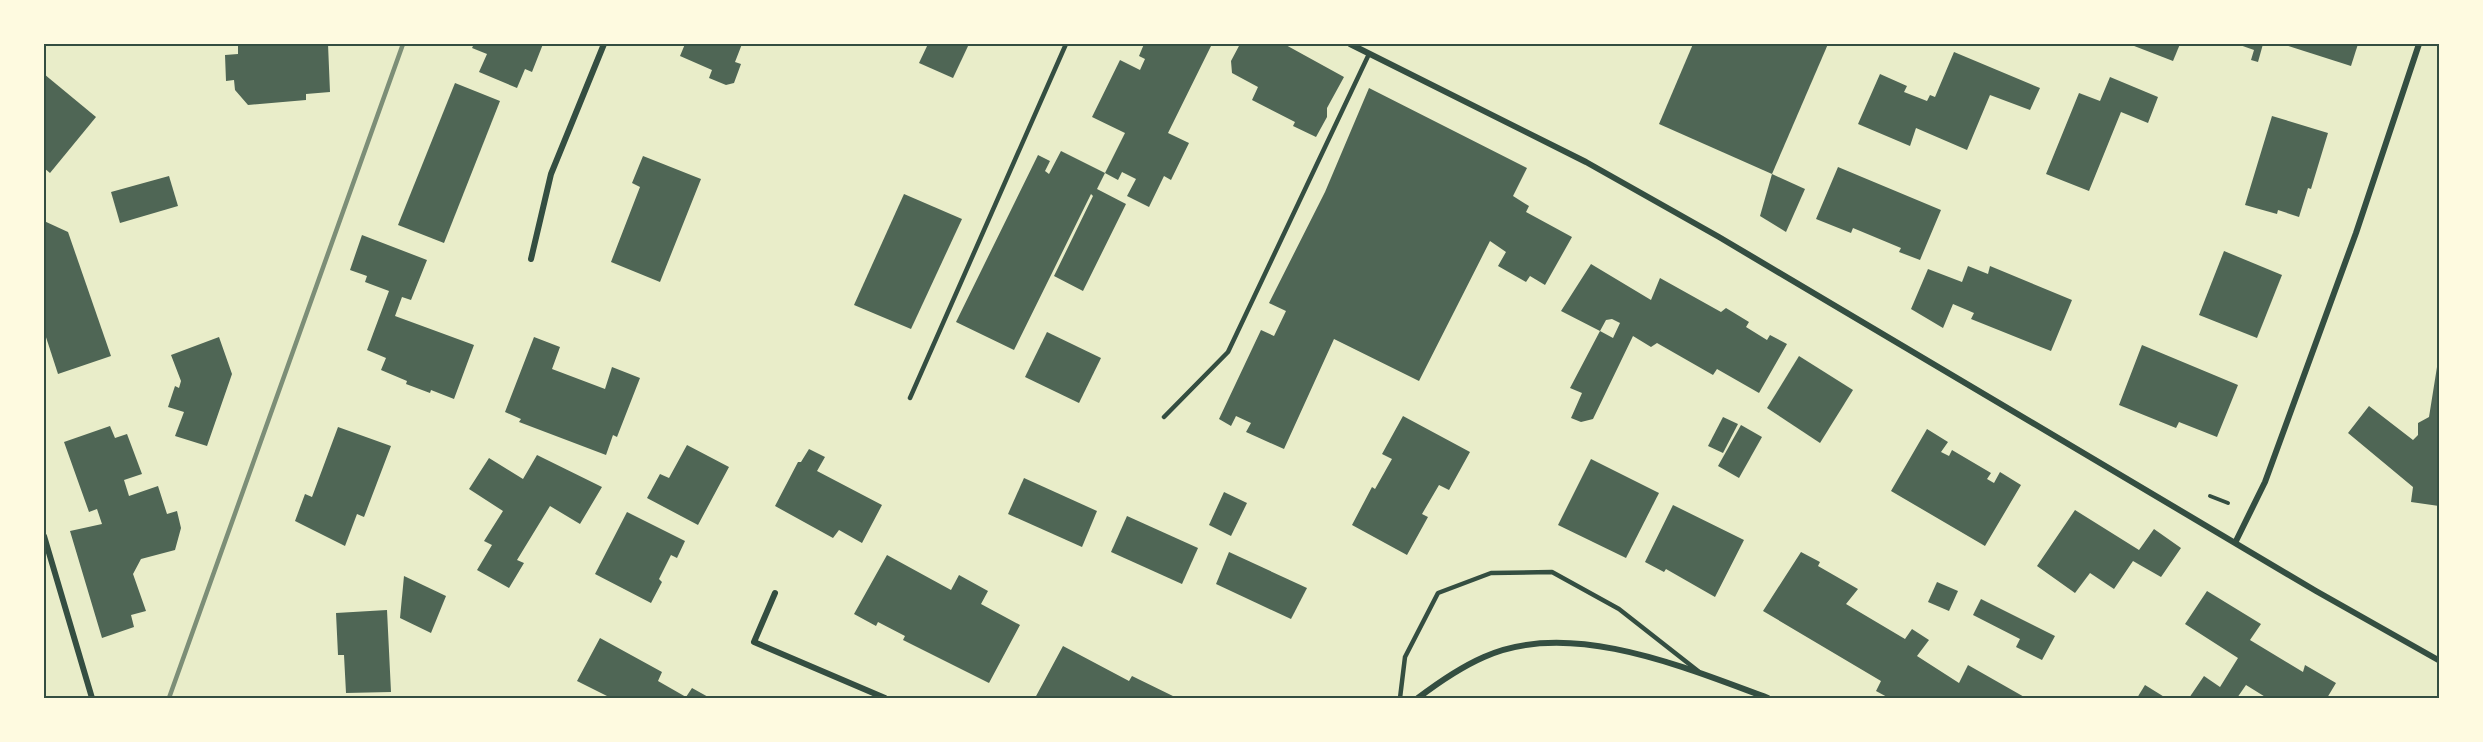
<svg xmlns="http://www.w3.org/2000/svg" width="2483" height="742" font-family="Quicksand,sans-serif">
<rect width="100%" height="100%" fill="#e9edc9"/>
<g fill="#4f6655" fill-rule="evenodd">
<path d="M 238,44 L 328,44 L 330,92 L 306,94 L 306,100 L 248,105 L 235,90 L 234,80 L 226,81 L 225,55 L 238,54 Z"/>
<path d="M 474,44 L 543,44 L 532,72 L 525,69 L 517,88 L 479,72 L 487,54 L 472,48 Z"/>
<path d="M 685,44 L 742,44 L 735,62 L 741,64 L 734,83 L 726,85 L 709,78 L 712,70 L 680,56 Z"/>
<path d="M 928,44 L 969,44 L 953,78 L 919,63 Z"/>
<path d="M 1144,44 L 1212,44 L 1168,133 L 1189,143 L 1171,180 L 1164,176 L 1149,207 L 1127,196 L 1136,179 L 1122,172 L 1118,180 L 1105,173 L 1097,189 L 1126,204 L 1083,291 L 1054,276 L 1093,196 L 1091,194 L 1014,350 L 956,322 L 1038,155 L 1050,161 L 1045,171 L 1049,174 L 1061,151 L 1105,173 L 1125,133 L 1092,117 L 1120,60 L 1140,70 L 1145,59 L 1139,56 Z"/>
<path d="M 1240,44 L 1284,44 L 1344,77 L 1327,108 L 1327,117 L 1316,137 L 1293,126 L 1295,122 L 1252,100 L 1258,87 L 1232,73 L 1231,61 Z"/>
<path d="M 1693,44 L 1828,44 L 1772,174 L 1659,124 Z"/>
<path d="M 2129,44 L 2180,44 L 2173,61 Z"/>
<path d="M 2237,44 L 2263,44 L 2258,62 L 2251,60 L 2254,50 Z"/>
<path d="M 2282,44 L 2358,44 L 2351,66 Z"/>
<path d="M 1954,52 L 2040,88 L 2030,110 L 1990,95 L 1967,150 L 1916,128 L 1910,146 L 1858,124 L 1880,74 L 1907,86 L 1904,92 L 1927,101 L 1930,95 L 1935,97 Z"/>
<path d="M 44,74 L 96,117 L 50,173 L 44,168 Z"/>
<path d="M 2110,77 L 2158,97 L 2148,123 L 2121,112 L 2089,191 L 2046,174 L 2079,93 L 2100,101 Z"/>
<path d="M 455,83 L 500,101 L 444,243 L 398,225 Z"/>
<path d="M 1369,88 L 1527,168 L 1513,196 L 1529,206 L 1526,212 L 1572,237 L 1545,285 L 1530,276 L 1526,282 L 1498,266 L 1506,252 L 1490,241 L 1419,381 L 1334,339 L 1284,449 L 1246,432 L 1251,423 L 1236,416 L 1231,426 L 1219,419 L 1261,330 L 1274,336 L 1286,311 L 1269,303 L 1325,192 Z"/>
<path d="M 2272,116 L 2328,133 L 2311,189 L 2308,188 L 2299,217 L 2278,210 L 2277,214 L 2245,205 Z"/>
<path d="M 643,156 L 701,179 L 660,282 L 611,262 L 640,187 L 632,183 Z"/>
<path d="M 1838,167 L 1941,210 L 1920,260 L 1899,252 L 1901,248 L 1853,228 L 1851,233 L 1816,219 Z"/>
<path d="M 1772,174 L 1805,189 L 1786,232 L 1760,216 Z"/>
<path d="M 169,176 L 178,206 L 120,223 L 111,192 Z"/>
<path d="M 904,194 L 962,219 L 911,329 L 854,305 Z"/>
<path d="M 44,221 L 68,232 L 111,356 L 58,374 L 44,331 Z"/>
<path d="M 362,235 L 427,260 L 411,300 L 402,297 L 395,316 L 474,345 L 454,399 L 431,390 L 430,393 L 406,384 L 407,381 L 381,370 L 386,358 L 367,350 L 389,291 L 365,282 L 367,276 L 350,270 Z"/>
<path d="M 2224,251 L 2282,275 L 2257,338 L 2199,315 Z"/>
<path d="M 1591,264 L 1651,300 L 1660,278 L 1721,312 L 1726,308 L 1749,322 L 1746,327 L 1767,340 L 1770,335 L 1787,344 L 1759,393 L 1717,369 L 1713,375 L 1657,343 L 1651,347 L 1633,336 L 1593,419 L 1581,422 L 1571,418 L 1582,393 L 1570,388 L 1600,331 L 1561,311 ZM 1612,319 L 1620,323 L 1613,338 L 1600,331 L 1606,320 Z"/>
<path d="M 1968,266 L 1988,274 L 1990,266 L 2072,300 L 2051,351 L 1971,319 L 1974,313 L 1953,304 L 1943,328 L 1911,309 L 1928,269 L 1962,282 Z"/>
<path d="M 1047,332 L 1101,358 L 1079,403 L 1025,377 Z"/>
<path d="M 219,337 L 232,374 L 207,446 L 175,436 L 184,412 L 168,407 L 175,386 L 179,388 L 181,381 L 171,355 Z"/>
<path d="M 534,337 L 560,347 L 552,369 L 605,389 L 612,367 L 640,378 L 617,437 L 613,435 L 606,455 L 519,422 L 521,419 L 505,412 Z"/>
<path d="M 2142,345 L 2238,385 L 2217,437 L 2179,422 L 2176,428 L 2119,405 Z"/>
<path d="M 1799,356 L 1853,390 L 1820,443 L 1767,408 Z"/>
<path d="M 2437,367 L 2439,368 L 2439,506 L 2411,502 L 2413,487 L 2348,433 L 2369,406 L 2413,440 L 2418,435 L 2418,423 L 2429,417 Z"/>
<path d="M 1403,416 L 1470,452 L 1449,490 L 1439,485 L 1422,514 L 1428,517 L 1407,555 L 1352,525 L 1372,487 L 1375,489 L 1392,459 L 1382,454 Z"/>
<path d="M 1723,417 L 1738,424 L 1723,453 L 1708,446 Z"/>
<path d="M 1741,425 L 1762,437 L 1739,478 L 1718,466 Z"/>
<path d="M 110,426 L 115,438 L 127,434 L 142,474 L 124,480 L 129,496 L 158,486 L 167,514 L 177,511 L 181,528 L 175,550 L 141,559 L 133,574 L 146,611 L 131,615 L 134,627 L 102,638 L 70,531 L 102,524 L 97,509 L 89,512 L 64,442 Z"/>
<path d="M 338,427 L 391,446 L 364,517 L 357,514 L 345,546 L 295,521 L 305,494 L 312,497 Z"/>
<path d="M 1927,429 L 1948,442 L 1941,452 L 1949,456 L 1952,450 L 1991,473 L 1987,479 L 1994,483 L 2000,472 L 2021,485 L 1985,546 L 1891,491 Z"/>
<path d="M 687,445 L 729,467 L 698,525 L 647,498 L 660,474 L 669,478 Z"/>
<path d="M 809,449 L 825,457 L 817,471 L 882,505 L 862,543 L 839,530 L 833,538 L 775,506 L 798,462 L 801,462 Z"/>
<path d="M 537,455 L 602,487 L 580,524 L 550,506 L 517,560 L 524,563 L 509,588 L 477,570 L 492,545 L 484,541 L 503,511 L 469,489 L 489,458 L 523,479 Z"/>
<path d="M 1591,459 L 1659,493 L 1626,558 L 1558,525 Z"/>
<path d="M 1024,478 L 1097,511 L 1082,547 L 1008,514 Z"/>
<path d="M 1224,492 L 1247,503 L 1231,536 L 1209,525 Z"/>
<path d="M 1673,505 L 1744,540 L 1715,597 L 1666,569 L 1664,572 L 1645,562 Z"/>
<path d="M 2075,510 L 2139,550 L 2154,529 L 2181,548 L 2161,577 L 2133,561 L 2114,589 L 2090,573 L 2075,593 L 2037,566 Z"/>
<path d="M 627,512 L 685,541 L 677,558 L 671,555 L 659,579 L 662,582 L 651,603 L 595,574 Z"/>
<path d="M 1127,516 L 1198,548 L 1182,584 L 1111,552 Z"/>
<path d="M 1229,552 L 1307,588 L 1291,619 L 1216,584 Z"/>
<path d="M 1801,552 L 1820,562 L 1818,566 L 1858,589 L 1846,604 L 1905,639 L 1912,629 L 1929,640 L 1917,656 L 1959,683 L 1968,665 L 2026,698 L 1889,698 L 1876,691 L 1881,681 L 1763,611 Z"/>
<path d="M 887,555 L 951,590 L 959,575 L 988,591 L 981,604 L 1020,625 L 989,683 L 903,640 L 905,636 L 878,622 L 876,626 L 854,614 Z"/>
<path d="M 404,576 L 446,596 L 431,633 L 400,618 Z"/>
<path d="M 1937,582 L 1958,591 L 1949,611 L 1928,602 Z"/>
<path d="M 2207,591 L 2261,624 L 2250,640 L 2303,672 L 2305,665 L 2336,683 L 2327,698 L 2267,698 L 2246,685 L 2237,698 L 2189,698 L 2204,676 L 2220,687 L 2238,658 L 2185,624 Z"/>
<path d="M 1981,599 L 2055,636 L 2042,660 L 2016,647 L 2020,639 L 1973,615 Z"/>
<path d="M 387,610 L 391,692 L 346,693 L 344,655 L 338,655 L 336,613 Z"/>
<path d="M 600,638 L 662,672 L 658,681 L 686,697 L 692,688 L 710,698 L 611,698 L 577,681 Z"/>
<path d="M 1063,646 L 1129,681 L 1132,676 L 1177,698 L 1035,698 Z"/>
<path d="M 2145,685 L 2166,698 L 2137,698 Z"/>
</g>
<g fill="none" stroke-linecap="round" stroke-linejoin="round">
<path stroke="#344e41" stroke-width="4" d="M 2210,496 L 2228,503"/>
<g stroke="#344e41" stroke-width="4.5">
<path d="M 910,398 L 1066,44"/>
<path d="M 1164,417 L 1228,352 L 1369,54"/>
<path d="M 1400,698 L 1405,657 L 1438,593 L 1491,573 L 1552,572 L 1619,609 L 1698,671"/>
</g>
<g stroke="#344e41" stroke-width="6">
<path d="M 1350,44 L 1586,162 L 1719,237 L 2316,591 L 2440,661"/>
<path d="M 531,259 L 551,174 L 604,44"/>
<path d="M 44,536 L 92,698"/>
<path d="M 2236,541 L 2265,482 L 2356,233 L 2419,44"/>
<path d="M 775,593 L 754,642 L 885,698"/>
<path d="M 1418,698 C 1439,682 1459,668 1484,657 C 1570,618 1686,668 1768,698"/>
</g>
<path stroke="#7c8e77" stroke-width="4.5" d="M 169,698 L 403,44"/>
</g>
<rect width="2483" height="742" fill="none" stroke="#fefae0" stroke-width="90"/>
<rect x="45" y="45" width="2393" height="652" fill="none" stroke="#344e41" stroke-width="2"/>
</svg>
